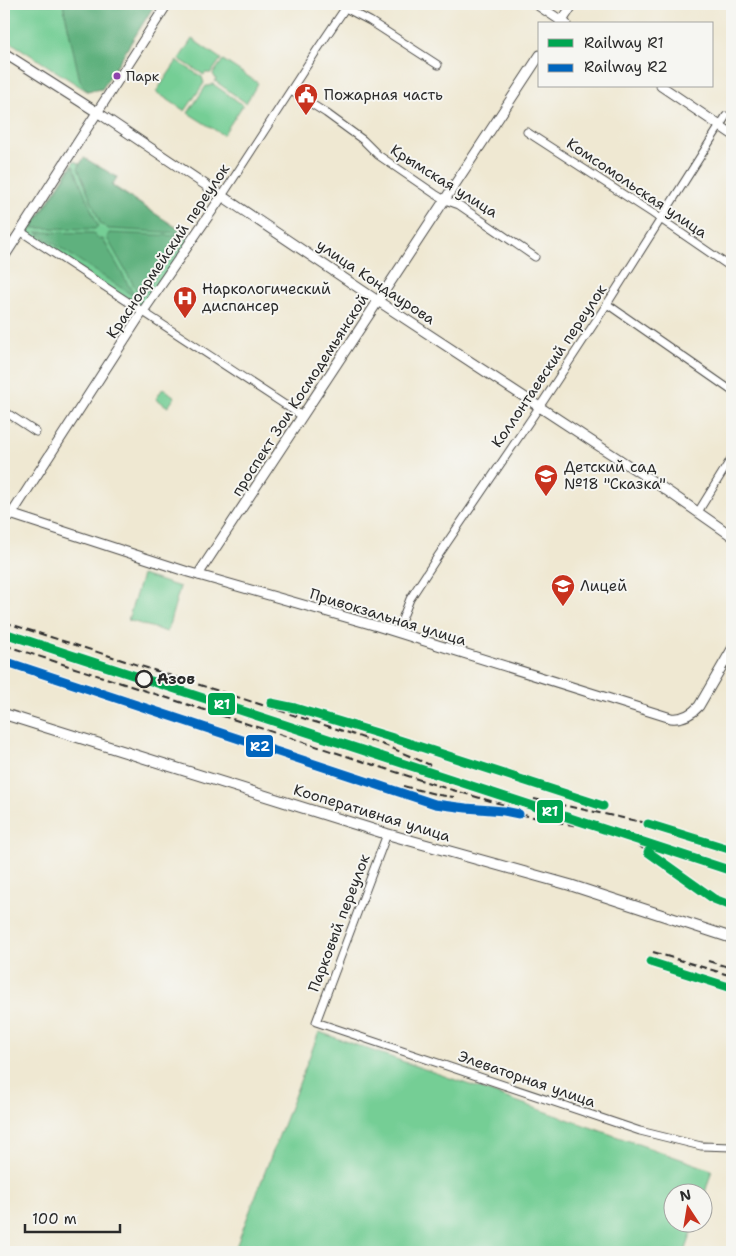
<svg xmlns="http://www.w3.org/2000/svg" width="736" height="1256" font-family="'Shantell Sans',sans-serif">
<rect width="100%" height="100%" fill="#f6f6f2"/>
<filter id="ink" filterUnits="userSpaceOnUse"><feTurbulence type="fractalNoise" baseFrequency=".02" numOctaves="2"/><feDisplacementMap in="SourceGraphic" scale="10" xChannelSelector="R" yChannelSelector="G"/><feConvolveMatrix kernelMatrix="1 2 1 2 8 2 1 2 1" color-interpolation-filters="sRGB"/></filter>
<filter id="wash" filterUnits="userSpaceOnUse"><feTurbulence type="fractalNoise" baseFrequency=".0096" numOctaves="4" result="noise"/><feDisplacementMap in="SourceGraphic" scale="20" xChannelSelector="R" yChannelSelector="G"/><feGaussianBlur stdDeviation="1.12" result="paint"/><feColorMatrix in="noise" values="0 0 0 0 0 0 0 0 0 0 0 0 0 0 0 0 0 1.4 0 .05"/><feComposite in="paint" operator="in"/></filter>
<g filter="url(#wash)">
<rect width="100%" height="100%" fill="#efe8d2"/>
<g fill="#74ce95" stroke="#507c60">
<path d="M 4,4 L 155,4 L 102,89 L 87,91 L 4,38 Z"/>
<path d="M 192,39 L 221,59 L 211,73 L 205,73 L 204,75 L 179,59 Z"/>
<path d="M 223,60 L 258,83 L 246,103 L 215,81 L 216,79 L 213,74 Z"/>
<path d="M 177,61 L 202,77 L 204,83 L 185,111 L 156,92 Z"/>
<path d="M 213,84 L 243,105 L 223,135 L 188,113 L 206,86 L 209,86 Z"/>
<path d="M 84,158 L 117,177 L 112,185 L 192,238 L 142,311 L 26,235 L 74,161 L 80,164 Z"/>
<path d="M 163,388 L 175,397 L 168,407 L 156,399 Z"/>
<path d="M 142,575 L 180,587 L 167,632 L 128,620 Z"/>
<path d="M 319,1032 L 712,1170 L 704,1196 L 704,1194 L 674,1194 L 674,1224 L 695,1224 L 685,1252 L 234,1252 Z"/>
</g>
<g fill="#5fb17e" stroke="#456e54">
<path d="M 63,4 L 155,4 L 102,89 L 87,91 L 80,81 Z"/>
<path d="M 84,158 L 117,177 L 112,186 L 182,231 L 181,233 L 108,229 L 105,226 L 101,225 L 78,168 Z"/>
<path d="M 73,165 L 98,226 L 95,229 L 32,228 Z"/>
<path d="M 36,232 L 94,233 C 96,237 98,240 103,239 L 135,297 Z"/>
<path d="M 109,233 L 182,236 L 141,298 L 107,238 Z"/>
</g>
</g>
<g filter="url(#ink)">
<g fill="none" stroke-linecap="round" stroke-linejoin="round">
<g stroke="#484744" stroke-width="9">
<g id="minor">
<path d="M 345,4 L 347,6 L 349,10 L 370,21 L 438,65"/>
<path d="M 291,91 L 326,113 L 363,140 L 378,155 L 435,194 L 445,200 L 459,205 L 535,257"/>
<path d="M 527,132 L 652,213 L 732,268"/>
<path d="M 222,196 L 317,50 L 348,4"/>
<path d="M 20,231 L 302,416"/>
<path d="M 607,304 L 732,391"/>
<path d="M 4,411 L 36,432"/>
<path d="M 698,512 L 732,457"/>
<path d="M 397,632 L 410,599 L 438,556 L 544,400 L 607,304 L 726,116"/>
<path d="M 387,834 L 316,1022 L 640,1131 L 701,1146 L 732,1147"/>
</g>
</g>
<g stroke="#484744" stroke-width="11">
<g id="tertiary">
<path d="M 536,4 L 566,24"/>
<path d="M 560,24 L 573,4"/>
<path d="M 4,53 L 103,116 L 378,301 L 666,490 L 732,536"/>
<path d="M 661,86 L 732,134"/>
<path d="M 4,257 L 167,4"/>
<path d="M 4,512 L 188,572 L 377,626 L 671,718 C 682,719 691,715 699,706 L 732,649"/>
<path d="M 11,515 L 139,317 L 222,196"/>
<path d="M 199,575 L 201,570 L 540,55"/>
</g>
</g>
<g stroke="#484744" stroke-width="12">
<path id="secondary" d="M 4,714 L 387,834 L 570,885 L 732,938"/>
</g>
<use href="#minor" stroke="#fff" stroke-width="7"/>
<use href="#tertiary" stroke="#fff" stroke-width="9"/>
<use href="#secondary" stroke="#fff" stroke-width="10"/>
<g stroke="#2b2b2b" stroke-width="2" stroke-dasharray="8 4" stroke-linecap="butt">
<path d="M 4,622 L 343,731 L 387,746 L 430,765"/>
<path d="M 4,633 L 732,871"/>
<path d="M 4,645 L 442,787 L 508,806"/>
<path d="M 4,661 L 440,805 L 504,811 L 577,826"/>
<path d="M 312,713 L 390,737 L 603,806"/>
<path d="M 403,786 L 439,795 L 454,797"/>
<path d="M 534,799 L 642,822 L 732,850"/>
<path d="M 638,845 L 714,899 L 732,906"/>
<path d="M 653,952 L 732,976"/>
<path d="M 708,961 L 732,968"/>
<path d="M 650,962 L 732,988"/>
</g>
<g stroke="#f6f6f2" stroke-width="12">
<g id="rail-1">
<path d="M 4,633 L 732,871"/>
<path d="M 271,703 L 295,708 L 390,737 L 603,806"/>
<path d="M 648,824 L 732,850"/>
<path d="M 648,852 L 714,899 L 732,906"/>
<path d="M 650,962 L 732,988"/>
</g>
</g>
<g stroke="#f6f6f2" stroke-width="12">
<path id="rail-2" d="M 4,661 L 435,804 L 466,808 L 504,811 L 519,814"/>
</g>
<use href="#rail-1" stroke="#00a651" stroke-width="9"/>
<use href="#rail-2" stroke="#0065bd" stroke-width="9"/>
</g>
</g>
<defs>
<g id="civic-pin" transform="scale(1.25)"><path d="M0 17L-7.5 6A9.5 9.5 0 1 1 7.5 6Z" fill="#c8321e" stroke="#f6f6f2"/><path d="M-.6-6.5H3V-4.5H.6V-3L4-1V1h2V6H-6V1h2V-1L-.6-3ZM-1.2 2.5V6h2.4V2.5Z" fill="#fff"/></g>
<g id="hospital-pin" transform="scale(1.25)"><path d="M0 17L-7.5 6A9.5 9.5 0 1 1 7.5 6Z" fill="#c8321e" stroke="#f6f6f2"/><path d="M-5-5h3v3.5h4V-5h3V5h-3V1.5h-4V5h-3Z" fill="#fff"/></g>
<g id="school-pin" transform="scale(1.25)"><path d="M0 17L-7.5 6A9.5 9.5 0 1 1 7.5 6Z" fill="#c8321e" stroke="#f6f6f2"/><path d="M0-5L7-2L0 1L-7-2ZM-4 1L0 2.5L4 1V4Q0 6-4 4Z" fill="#fff"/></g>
</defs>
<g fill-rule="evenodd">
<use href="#civic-pin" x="306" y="95"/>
<use href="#hospital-pin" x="185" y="298"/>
<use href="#school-pin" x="546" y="476"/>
<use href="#school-pin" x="563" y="586"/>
</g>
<circle fill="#8e44ad" stroke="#f6f6f2" stroke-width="2" cx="117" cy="76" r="4.5"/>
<circle fill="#f6f6f2" stroke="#2b2b2b" stroke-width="2.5" cx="144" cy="679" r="8"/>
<g text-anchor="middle" stroke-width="4" stroke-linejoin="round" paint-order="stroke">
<g font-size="14" fill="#2b2b2b" stroke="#f6f6f2" text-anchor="start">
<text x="126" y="81">Парк</text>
</g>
<g font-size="15" fill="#2b2b2b" stroke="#f6f6f2" text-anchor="start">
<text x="324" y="100">Пожарная часть</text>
<text x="202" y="294">Наркологический<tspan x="202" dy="17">диспансер</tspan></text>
<text x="564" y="472">Детский сад<tspan x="564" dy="17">№18 "Сказка"</tspan></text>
<text x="580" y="591">Лицей</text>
</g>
<g font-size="15" fill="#2b2b2b" stroke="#f6f6f2">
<text transform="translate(444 181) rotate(32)" y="5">Крымская улица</text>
<text transform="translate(637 188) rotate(34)" y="5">Комсомольская улица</text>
<text transform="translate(168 251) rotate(-56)" y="5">Красноармейский переулок</text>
<text transform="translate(376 282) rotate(34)" y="5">улица Кондаурова</text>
<text transform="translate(549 366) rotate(-56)" y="5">Коллонтаевский переулок</text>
<text transform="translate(300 395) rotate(-57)" y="5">проспект Зои Космодемьянской</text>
<text transform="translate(388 617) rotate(17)" y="5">Привокзальная улица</text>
<text transform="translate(372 813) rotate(17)" y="5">Кооперативная улица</text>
<text transform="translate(339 923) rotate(-69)" y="5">Парковый переулок</text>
<text transform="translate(527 1079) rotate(19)" y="5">Элеваторная улица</text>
</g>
<g font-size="15" font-weight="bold" fill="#2b2b2b" stroke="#f6f6f2" text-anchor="start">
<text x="157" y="684">Азов</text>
</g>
</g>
<g stroke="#f6f6f2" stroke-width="2">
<rect x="207" y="692" width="29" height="24" rx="5" fill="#00a651"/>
<rect x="245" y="734" width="29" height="24" rx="5" fill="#0065bd"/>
<rect x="536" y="799" width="28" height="25" rx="5" fill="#00a651"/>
</g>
<g font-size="14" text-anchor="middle" font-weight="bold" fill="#fff">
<text x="222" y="709">R1</text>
<text x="260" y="751">R2</text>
<text x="550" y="816">R1</text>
</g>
<rect width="736" height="1256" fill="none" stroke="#f6f6f2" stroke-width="20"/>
<rect x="538" y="22" width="175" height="65" fill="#f6f6f2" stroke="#a5a5a2"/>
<rect x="548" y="39" width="25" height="8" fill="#00a651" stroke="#a5a5a2"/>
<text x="584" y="48" font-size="15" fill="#2b2b2b">Railway R1</text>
<rect x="548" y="64" width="25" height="8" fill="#0065bd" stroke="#a5a5a2"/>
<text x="584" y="72" font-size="15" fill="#2b2b2b">Railway R2</text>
<g transform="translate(688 1208) rotate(348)"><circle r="24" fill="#f6f6f2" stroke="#a5a5a2"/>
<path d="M0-4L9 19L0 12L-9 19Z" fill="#c8321e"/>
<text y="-8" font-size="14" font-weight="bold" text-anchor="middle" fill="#2b2b2b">N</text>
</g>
<path d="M25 1224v8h95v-8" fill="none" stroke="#2b2b2b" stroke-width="2.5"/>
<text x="32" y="1224" font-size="15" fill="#2b2b2b" stroke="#f6f6f2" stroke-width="4" paint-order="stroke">100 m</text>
</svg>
